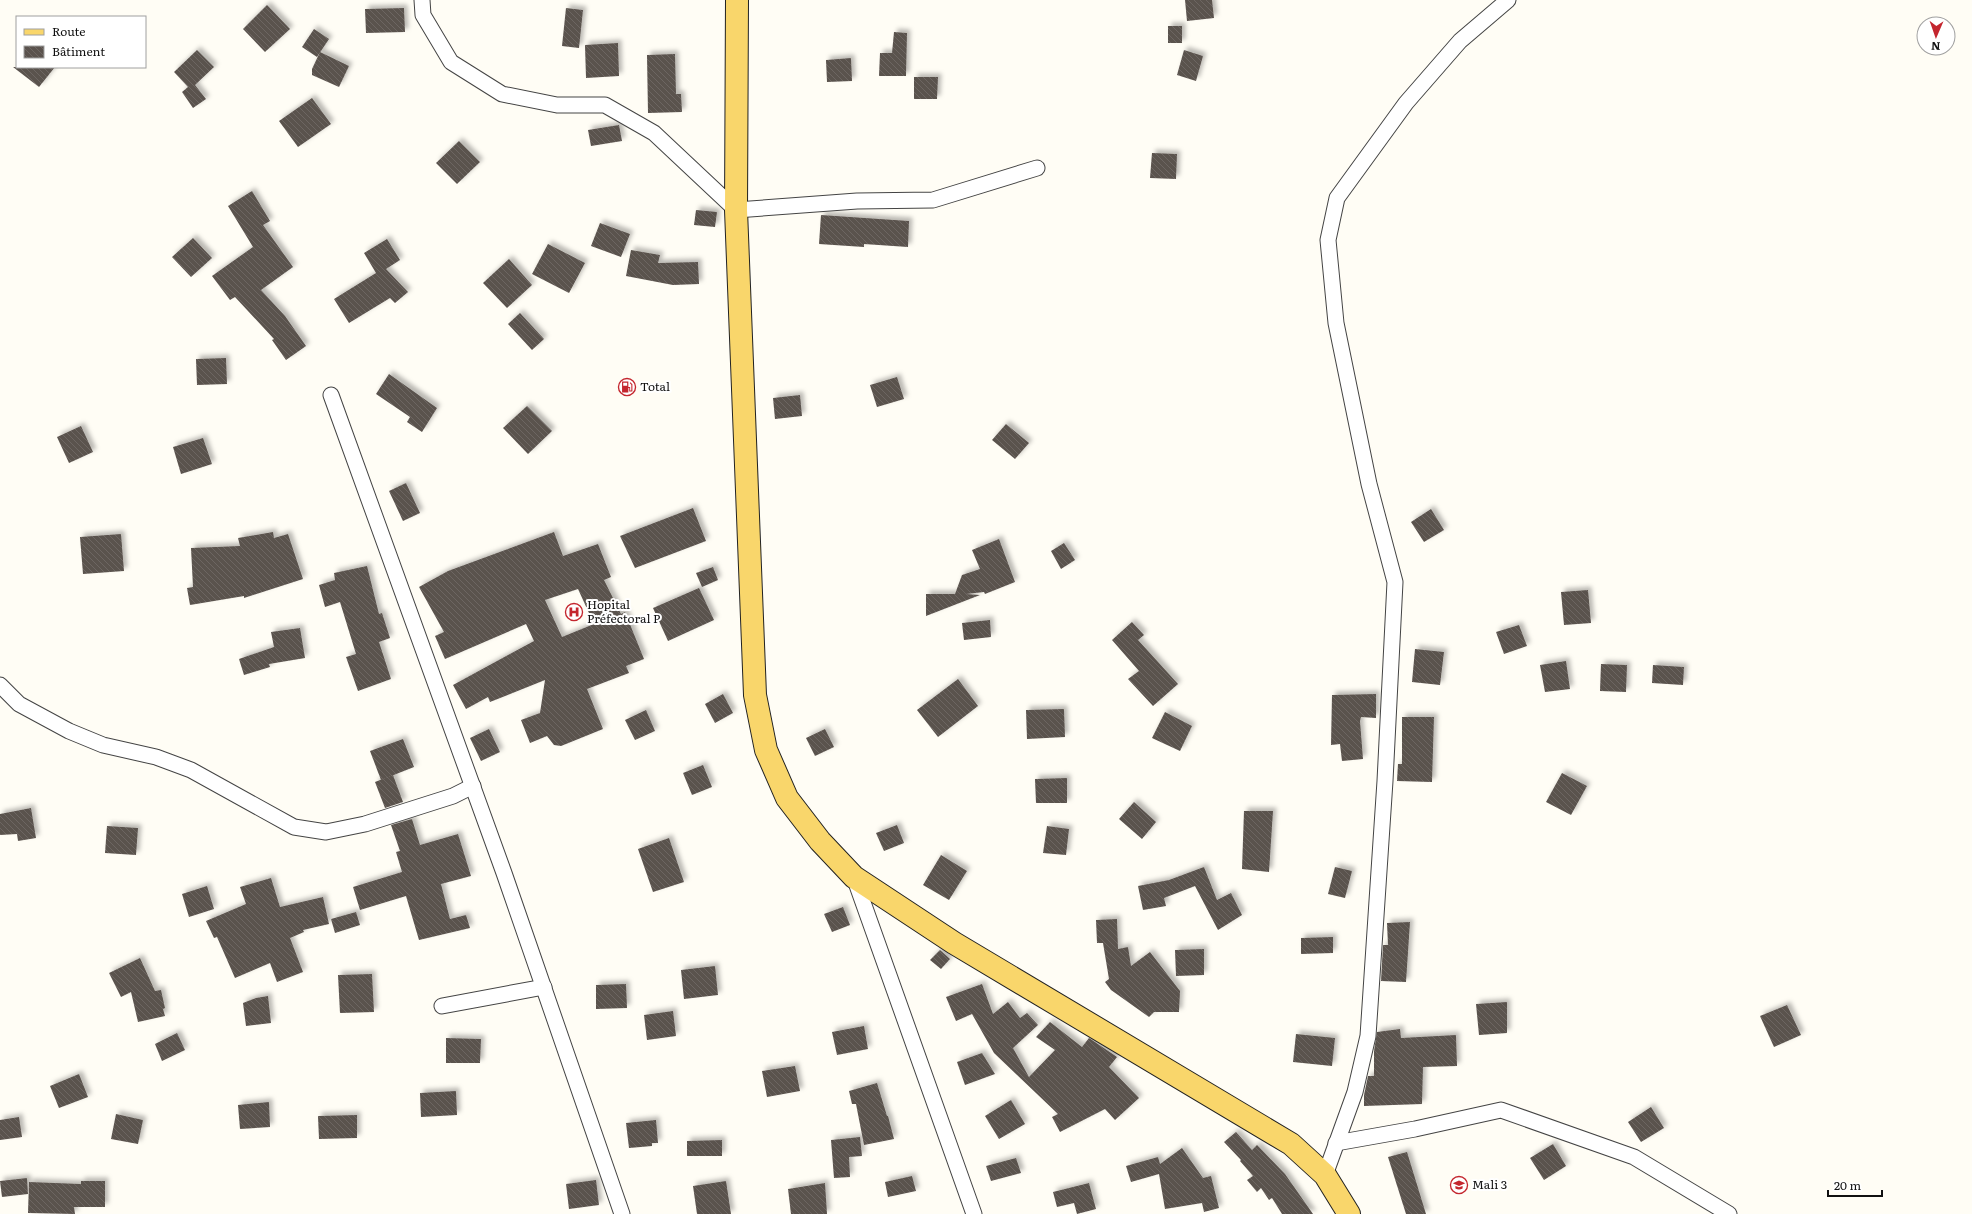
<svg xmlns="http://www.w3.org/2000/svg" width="1972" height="1214" font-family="Literata,serif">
<defs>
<pattern id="building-back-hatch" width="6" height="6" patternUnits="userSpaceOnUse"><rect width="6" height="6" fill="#5a524d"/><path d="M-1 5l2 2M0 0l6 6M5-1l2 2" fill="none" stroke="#6d6662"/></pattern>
<filter id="shadow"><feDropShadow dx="3.5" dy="-3.5" stdDeviation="2" flood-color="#0004"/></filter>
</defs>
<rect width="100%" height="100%" fill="#fffdf5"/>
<g fill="url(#building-back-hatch)" fill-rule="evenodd" filter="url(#shadow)">
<path d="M 1185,0 L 1212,0 L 1214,18 L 1187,21 Z"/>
<path d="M 267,5 L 290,29 L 265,52 L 243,29 Z"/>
<path d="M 404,8 L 405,32 L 366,33 L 365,9 Z"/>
<path d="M 566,8 L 583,10 L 579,48 L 562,46 Z"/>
<rect x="1168" y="26" width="14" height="17"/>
<path d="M 314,29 L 329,39 L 317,57 L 302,47 Z"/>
<path d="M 894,32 L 907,33 L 906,76 L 879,76 L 880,53 L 892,53 Z"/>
<path d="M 618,43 L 619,76 L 586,78 L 585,45 Z"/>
<path d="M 197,50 L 214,67 L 195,85 L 206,99 L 193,108 L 182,92 L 188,87 L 174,72 Z"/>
<path d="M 1184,50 L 1203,56 L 1196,81 L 1177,75 Z"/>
<path d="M 320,52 L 349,66 L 339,87 L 312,75 L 312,69 Z"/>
<path d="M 675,54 L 676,94 L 681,94 L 682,112 L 648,113 L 647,55 Z"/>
<path d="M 851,58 L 852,81 L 827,82 L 826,60 Z"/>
<path d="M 13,67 L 55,67 L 39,87 Z"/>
<path d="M 914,77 L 938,77 L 937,99 L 914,99 Z"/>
<path d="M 312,98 L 331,124 L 298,147 L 279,121 Z"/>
<path d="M 619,125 L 622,141 L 591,146 L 588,130 Z"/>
<path d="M 459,141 L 480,162 L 457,184 L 436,163 Z"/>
<path d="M 1152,153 L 1177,154 L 1176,179 L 1150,178 Z"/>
<path d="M 252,191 L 270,221 L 263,225 L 293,267 L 261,290 L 285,316 L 306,346 L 286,360 L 272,340 L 274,339 L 235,297 L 230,300 L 212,276 L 253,247 L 228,206 Z"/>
<path d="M 696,210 L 717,212 L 715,227 L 694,225 Z"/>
<path d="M 821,215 L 909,221 L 908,247 L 864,244 L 864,247 L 819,244 Z"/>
<path d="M 600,223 L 630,234 L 621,257 L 591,246 Z"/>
<path d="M 193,238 L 212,258 L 191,277 L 172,257 Z"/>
<path d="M 387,239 L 400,260 L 386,269 L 408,292 L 395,303 L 390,298 L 349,323 L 334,299 L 376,273 L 364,253 Z"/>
<path d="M 548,244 L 585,263 L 569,293 L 532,274 Z"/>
<path d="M 631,250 L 660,255 L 658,263 L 698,262 L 699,284 L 673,285 L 626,276 Z"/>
<path d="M 509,259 L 532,285 L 507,308 L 483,283 Z"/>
<path d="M 520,313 L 544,339 L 532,350 L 508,324 Z"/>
<path d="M 226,358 L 227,384 L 197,385 L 196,359 Z"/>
<path d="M 389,374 L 437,408 L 422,432 L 407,422 L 410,417 L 376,394 Z"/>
<path d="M 897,377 L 904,399 L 877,407 L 870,385 Z"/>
<path d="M 800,395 L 802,416 L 775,419 L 773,398 Z"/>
<path d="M 527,406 L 552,431 L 528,454 L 503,428 Z"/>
<path d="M 1006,424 L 1029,443 L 1015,459 L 992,440 Z"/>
<path d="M 81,426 L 93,452 L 69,463 L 57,437 Z"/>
<path d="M 203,438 L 212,464 L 181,474 L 173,447 Z"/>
<path d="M 406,483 L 420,513 L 403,521 L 389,491 Z"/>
<path d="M 693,508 L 706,541 L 635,568 L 620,536 Z"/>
<path d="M 1431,509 L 1444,530 L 1424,542 L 1411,522 Z"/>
<path d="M 273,532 L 274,538 L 288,534 L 303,579 L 244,598 L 244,596 L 190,605 L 187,588 L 193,587 L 191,548 L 240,546 L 238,538 Z"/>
<path d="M 554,532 L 563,556 L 598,544 L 611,577 L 604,580 L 621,614 L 625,612 L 644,659 L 626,666 L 629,673 L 587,689 L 603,729 L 561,746 L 554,745 L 547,736 L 530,743 L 521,720 L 540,713 L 545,680 L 490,702 L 488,697 L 466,709 L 453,685 L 534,641 L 526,624 L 445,659 L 435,636 L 444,632 L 419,587 L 448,571 ZM 578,589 L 594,624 L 562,637 L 545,600 Z"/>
<path d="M 121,534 L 124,571 L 83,574 L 80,537 Z"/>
<path d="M 999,539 L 1015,582 L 985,594 L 984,592 L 966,594 L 980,595 L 926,616 L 926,594 L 955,594 L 962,575 L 980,569 L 972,550 Z"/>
<path d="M 1064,543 L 1075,560 L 1061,569 L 1051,551 Z"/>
<path d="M 367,566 L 379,614 L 382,613 L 390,638 L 379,642 L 391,679 L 358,691 L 346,657 L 356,654 L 340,602 L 325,607 L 319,585 L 335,580 L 334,573 Z"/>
<path d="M 713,567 L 718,580 L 702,587 L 696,573 Z"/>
<path d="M 699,588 L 714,620 L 668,641 L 653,608 Z"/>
<path d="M 1588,590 L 1591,623 L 1564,625 L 1561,592 Z"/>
<path d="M 990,620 L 991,637 L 964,640 L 962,623 Z"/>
<path d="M 1132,622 L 1144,635 L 1138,640 L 1178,684 L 1153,706 L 1128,679 L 1139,671 L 1112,640 Z"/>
<path d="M 1519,625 L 1527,646 L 1504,654 L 1496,632 Z"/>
<path d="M 300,628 L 305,658 L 269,664 L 270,667 L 244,675 L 239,659 L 274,647 L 271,632 Z"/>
<path d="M 1415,649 L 1444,652 L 1440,685 L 1412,682 Z"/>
<path d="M 1566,661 L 1570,689 L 1545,692 L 1540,665 Z"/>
<path d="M 1601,664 L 1627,665 L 1626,692 L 1600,691 Z"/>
<path d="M 1653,665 L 1684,667 L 1683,685 L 1652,683 Z"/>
<path d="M 958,679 L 978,706 L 938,737 L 917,710 Z"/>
<path d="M 723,694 L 733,713 L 715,723 L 705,704 Z"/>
<path d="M 1376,694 L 1376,718 L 1361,717 L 1360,721 L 1363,759 L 1342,761 L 1340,744 L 1331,745 L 1332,695 Z"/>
<path d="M 1064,709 L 1065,737 L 1027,739 L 1026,710 Z"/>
<path d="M 646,710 L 655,731 L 635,740 L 625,720 Z"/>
<path d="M 1165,712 L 1192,726 L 1180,751 L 1152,738 Z"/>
<path d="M 1402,717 L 1434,717 L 1432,782 L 1397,781 L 1398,764 L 1402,764 Z"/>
<path d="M 489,729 L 500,752 L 481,761 L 470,738 Z"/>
<path d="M 825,729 L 834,747 L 815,756 L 806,738 Z"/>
<path d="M 403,739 L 414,767 L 381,780 L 370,751 Z"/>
<path d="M 703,765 L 712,787 L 692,795 L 683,773 Z"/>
<path d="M 1562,773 L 1587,786 L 1571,815 L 1546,802 Z"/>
<path d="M 393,775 L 403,802 L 385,808 L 375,782 Z"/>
<path d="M 1067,778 L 1067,803 L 1036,803 L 1035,779 Z"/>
<path d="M 1134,802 L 1156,822 L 1142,839 L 1119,819 Z"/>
<path d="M 31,808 L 36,838 L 18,841 L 17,834 L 0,835 L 0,814 Z"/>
<path d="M 1244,811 L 1273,811 L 1269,872 L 1242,869 Z"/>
<path d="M 412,819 L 420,845 L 458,834 L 471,876 L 441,884 L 450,919 L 466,915 L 470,928 L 419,940 L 406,896 L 360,910 L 353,887 L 402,872 L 396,852 L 400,851 L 391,825 Z"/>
<path d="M 897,825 L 904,843 L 884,851 L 876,833 Z"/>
<path d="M 107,826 L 138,828 L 136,855 L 105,853 Z"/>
<path d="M 1047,826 L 1069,829 L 1066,855 L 1043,853 Z"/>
<path d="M 669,838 L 684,882 L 653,892 L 638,849 Z"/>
<path d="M 941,855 L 967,871 L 949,900 L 923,885 Z"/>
<path d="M 1204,867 L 1217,900 L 1231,893 L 1242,915 L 1218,930 L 1195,886 L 1164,898 L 1166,906 L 1143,910 L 1138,886 L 1169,880 Z"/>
<path d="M 1335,867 L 1352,871 L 1345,898 L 1328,894 Z"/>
<path d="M 271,878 L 280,907 L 323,897 L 329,924 L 303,930 L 304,932 L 290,938 L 303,972 L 277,982 L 270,963 L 235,978 L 217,937 L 214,938 L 206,921 L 246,904 L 240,887 Z"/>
<path d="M 207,886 L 214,909 L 189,917 L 182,894 Z"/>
<path d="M 843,907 L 850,925 L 832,932 L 824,914 Z"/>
<path d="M 356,912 L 360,925 L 335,933 L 331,919 Z"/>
<path d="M 1117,919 L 1118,949 L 1128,947 L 1131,966 L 1150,952 L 1180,991 L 1179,1012 L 1154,1012 L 1149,1017 L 1111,990 L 1105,982 L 1109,979 L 1103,943 L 1097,943 L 1096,920 Z"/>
<path d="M 1410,922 L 1406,982 L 1381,981 L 1383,945 L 1388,945 L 1387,923 Z"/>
<path d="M 1333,937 L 1333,953 L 1301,954 L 1301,938 Z"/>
<path d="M 1204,949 L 1204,975 L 1176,976 L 1175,950 Z"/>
<path d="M 940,950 L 950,959 L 941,969 L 930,960 Z"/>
<path d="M 140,958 L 155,991 L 161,990 L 165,1008 L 163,1009 L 165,1016 L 138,1022 L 131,992 L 121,997 L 109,973 Z"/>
<path d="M 715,966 L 718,995 L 684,999 L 681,970 Z"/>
<path d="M 372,974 L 374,1012 L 340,1013 L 338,975 Z"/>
<path d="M 626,984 L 627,1008 L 596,1009 L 596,985 Z"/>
<path d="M 982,984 L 993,1014 L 1008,1002 L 1020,1018 L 1027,1013 L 1038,1025 L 1013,1048 L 1029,1077 L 1055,1050 L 1036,1037 L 1050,1022 L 1082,1047 L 1089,1038 L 1117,1057 L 1109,1067 L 1139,1098 L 1115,1120 L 1105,1109 L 1060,1132 L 1052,1117 L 1058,1114 L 994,1053 L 972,1014 L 956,1021 L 946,997 Z"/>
<path d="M 268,996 L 271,1023 L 246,1026 L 243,1003 L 256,998 Z"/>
<path d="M 1507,1002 L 1507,1033 L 1479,1035 L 1476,1004 Z"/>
<path d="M 1787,1005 L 1801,1035 L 1774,1047 L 1760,1016 Z"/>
<path d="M 673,1011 L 676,1036 L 647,1040 L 644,1015 Z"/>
<path d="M 864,1026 L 868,1049 L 837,1055 L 832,1032 Z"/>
<path d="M 1400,1029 L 1401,1038 L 1456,1035 L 1457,1066 L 1423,1067 L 1422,1104 L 1364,1106 L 1364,1095 L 1368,1076 L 1374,1076 L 1374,1051 L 1377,1032 Z"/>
<path d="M 177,1033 L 185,1050 L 162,1061 L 155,1044 Z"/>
<path d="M 1296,1034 L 1335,1038 L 1332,1066 L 1293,1062 Z"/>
<path d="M 446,1038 L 481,1039 L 480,1063 L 446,1063 Z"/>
<path d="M 982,1053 L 995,1074 L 965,1085 L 957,1062 Z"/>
<path d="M 795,1066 L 800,1091 L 767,1097 L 762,1071 Z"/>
<path d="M 79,1074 L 88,1097 L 59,1108 L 50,1086 Z"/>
<path d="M 877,1083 L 887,1116 L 888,1116 L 894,1139 L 864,1145 L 856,1104 L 852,1104 L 849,1091 Z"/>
<path d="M 456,1091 L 457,1115 L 421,1117 L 420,1093 Z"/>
<path d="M 1011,1100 L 1025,1124 L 999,1139 L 985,1116 Z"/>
<path d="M 269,1102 L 270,1127 L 240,1129 L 238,1105 Z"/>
<path d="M 1651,1107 L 1664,1128 L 1641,1142 L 1628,1122 Z"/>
<path d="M 116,1114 L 143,1120 L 138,1144 L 111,1139 Z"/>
<path d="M 357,1115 L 357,1138 L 319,1139 L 318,1116 Z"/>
<path d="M 19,1117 L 22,1137 L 0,1140 L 0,1120 Z"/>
<path d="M 656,1120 L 658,1143 L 652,1143 L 652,1146 L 629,1148 L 626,1123 Z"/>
<path d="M 1236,1132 L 1252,1150 L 1257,1145 L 1285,1174 L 1313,1214 L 1282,1214 L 1272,1198 L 1269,1200 L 1261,1188 L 1257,1192 L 1247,1180 L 1253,1176 L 1240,1161 L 1241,1160 L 1224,1142 Z"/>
<path d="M 860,1137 L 862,1156 L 849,1157 L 850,1177 L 834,1178 L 831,1140 Z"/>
<path d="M 722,1140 L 722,1156 L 687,1156 L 687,1141 Z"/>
<path d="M 1553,1144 L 1566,1166 L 1544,1180 L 1530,1158 Z"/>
<path d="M 1182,1148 L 1203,1178 L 1211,1176 L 1219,1208 L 1204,1212 L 1202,1203 L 1165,1209 L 1159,1174 L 1131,1182 L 1126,1166 L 1158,1157 L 1160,1164 Z"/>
<path d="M 1407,1152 L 1426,1214 L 1406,1214 L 1388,1157 Z"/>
<path d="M 1016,1158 L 1021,1173 L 991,1181 L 986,1166 Z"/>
<path d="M 912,1176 L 916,1191 L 888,1197 L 885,1182 Z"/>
<path d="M 27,1178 L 28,1194 L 2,1197 L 0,1181 Z"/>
<path d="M 596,1180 L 599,1205 L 569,1209 L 566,1184 Z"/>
<path d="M 81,1181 L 105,1181 L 105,1207 L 74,1207 L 75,1214 L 28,1213 L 29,1182 L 81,1184 Z"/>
<path d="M 726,1181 L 731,1214 L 697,1214 L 693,1186 Z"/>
<path d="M 825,1183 L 827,1214 L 791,1214 L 788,1189 Z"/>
<path d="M 1089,1183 L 1096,1209 L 1077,1214 L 1074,1203 L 1057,1207 L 1053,1192 Z"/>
</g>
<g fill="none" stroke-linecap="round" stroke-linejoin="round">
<g stroke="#444" stroke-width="17">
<g id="minor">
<path d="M 422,0 L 423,15 L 451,62 L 502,94 L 557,105 L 605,105 L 654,133 L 736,210 L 857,201 L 933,200 L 1037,168"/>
<path d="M 331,395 L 504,873 L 622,1214"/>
<path d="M 0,685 L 19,704 L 69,731 L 103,745 L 156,757 L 191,770 L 294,827 L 326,832 L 365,824 L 453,796 L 473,786"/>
<path d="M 854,877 L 974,1214"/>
<path d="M 442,1006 L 544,987"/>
<path d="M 1336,1143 L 1415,1129 L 1501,1110 L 1634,1157 L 1729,1214"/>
<path d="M 1325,1175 L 1355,1092 L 1368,1036 L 1385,781 L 1395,582 L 1369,484 L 1336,323 L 1328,240 L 1337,198 L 1406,103 L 1460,41 L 1508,0"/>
</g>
</g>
<g stroke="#222" stroke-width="24">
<path id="primary" d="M 737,0 L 736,210 L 755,695 L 766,750 L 787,798 L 820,841 L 854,877 L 954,943 L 1291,1144 L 1325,1175 L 1349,1214"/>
</g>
<use href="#minor" stroke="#fff" stroke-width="15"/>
<use href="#primary" stroke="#f9d66b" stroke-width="22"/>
</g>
<defs>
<g id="fuel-ring" transform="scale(0.9)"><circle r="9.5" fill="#fff" stroke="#c4262e" stroke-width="1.5"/><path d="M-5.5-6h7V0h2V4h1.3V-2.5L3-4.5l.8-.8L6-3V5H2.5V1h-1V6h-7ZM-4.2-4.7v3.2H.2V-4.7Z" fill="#c4262e"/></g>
<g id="hospital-ring" transform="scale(0.9)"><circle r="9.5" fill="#fff" stroke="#c4262e" stroke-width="1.5"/><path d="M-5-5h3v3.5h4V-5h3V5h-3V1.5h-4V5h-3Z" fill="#c4262e"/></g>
<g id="school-ring" transform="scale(0.9)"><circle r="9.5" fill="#fff" stroke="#c4262e" stroke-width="1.5"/><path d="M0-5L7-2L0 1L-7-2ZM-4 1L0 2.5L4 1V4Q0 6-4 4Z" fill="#c4262e"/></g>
</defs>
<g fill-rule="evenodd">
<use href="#fuel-ring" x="627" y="387"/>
<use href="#hospital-ring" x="574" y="612"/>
<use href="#school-ring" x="1459" y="1185"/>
</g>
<g text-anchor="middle" stroke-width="4" stroke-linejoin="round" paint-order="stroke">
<g font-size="12" fill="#111" stroke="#fff" text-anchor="start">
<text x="640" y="391">Total</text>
<text x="587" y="609">Hopital<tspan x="587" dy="14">Préfectoral P</tspan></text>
<text x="1472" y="1189">Mali 3</text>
</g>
</g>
<rect x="16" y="16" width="130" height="52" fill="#ffffff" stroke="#a0a0a0"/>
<rect x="24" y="29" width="20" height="6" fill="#f9d66b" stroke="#a0a0a0"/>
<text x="52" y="36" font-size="12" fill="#111111">Route</text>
<rect x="24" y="46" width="20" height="12" fill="url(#building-back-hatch)" stroke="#a0a0a0"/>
<text x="52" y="56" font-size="12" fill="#111111">Bâtiment</text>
<g transform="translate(1936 36) rotate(182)"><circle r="19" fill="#ffffff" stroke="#a0a0a0"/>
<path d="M0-3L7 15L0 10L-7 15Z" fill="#c4262e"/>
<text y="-6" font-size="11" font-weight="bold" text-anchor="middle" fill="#111111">N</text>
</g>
<path d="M1828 1190v6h54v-6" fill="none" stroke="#111111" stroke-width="2"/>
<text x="1834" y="1190" font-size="12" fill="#111111" stroke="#ffffff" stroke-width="3" paint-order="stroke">20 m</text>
</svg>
